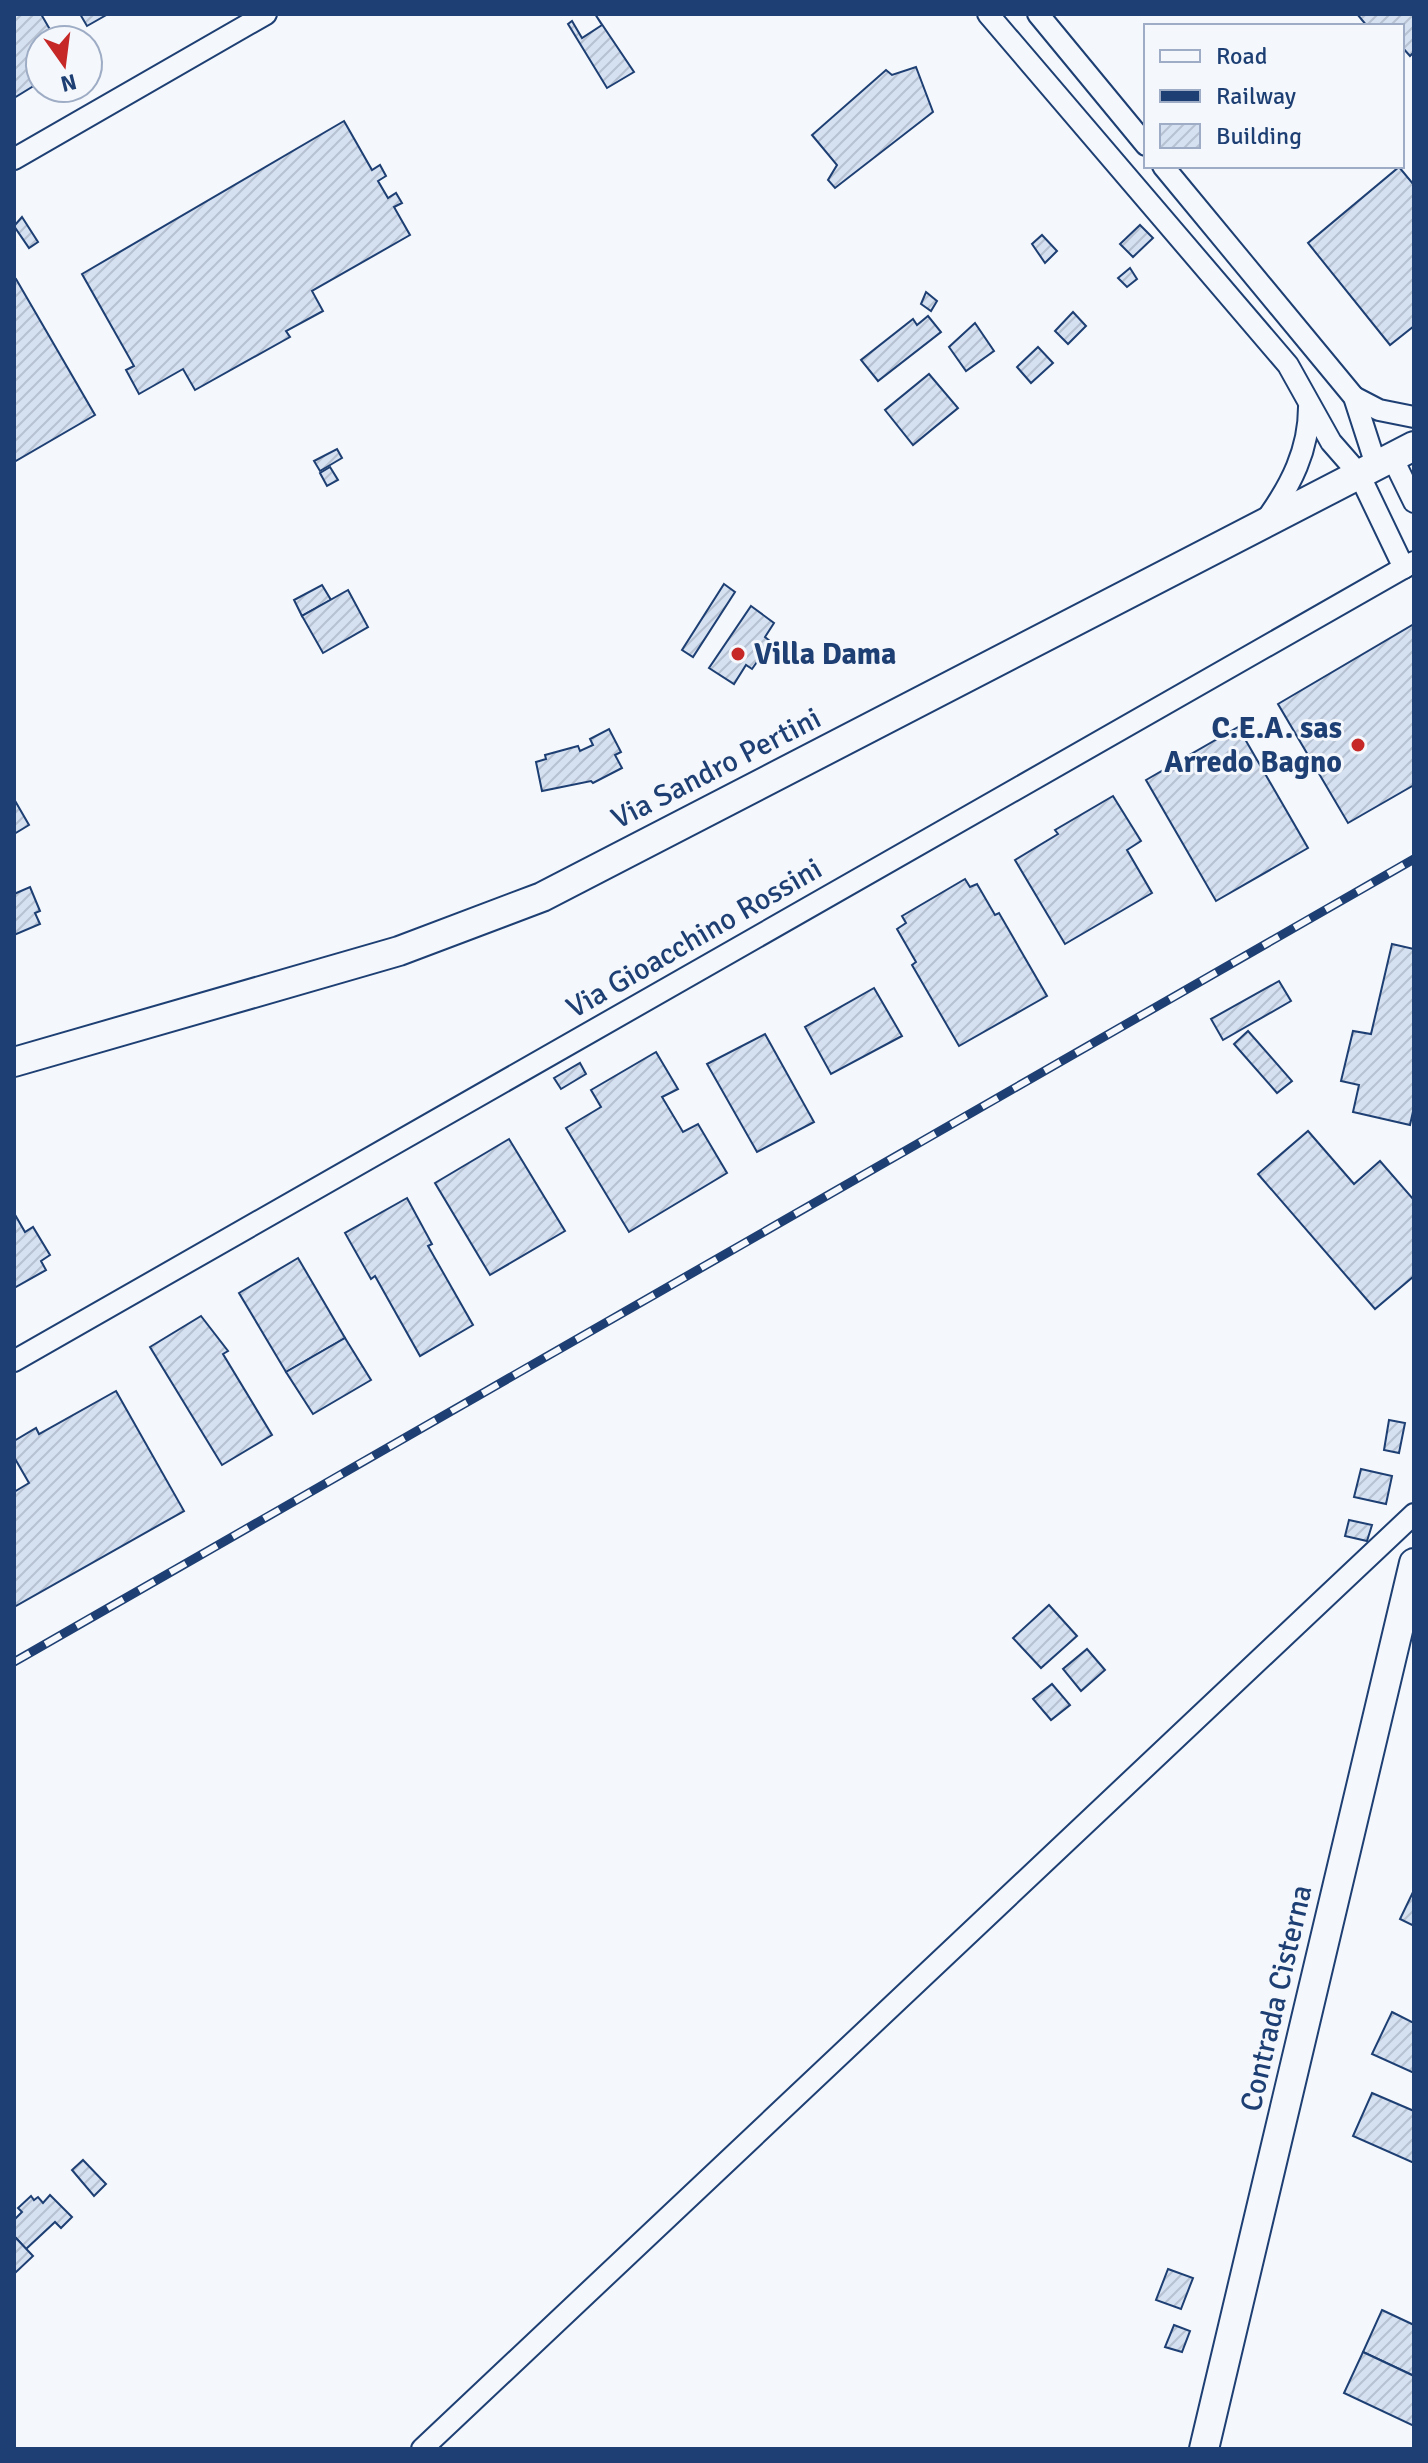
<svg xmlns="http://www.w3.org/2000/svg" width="1428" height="2463" font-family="Signika,sans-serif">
<defs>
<pattern id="building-hatch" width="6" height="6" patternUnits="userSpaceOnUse" patternTransform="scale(2)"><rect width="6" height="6" fill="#d5e0f0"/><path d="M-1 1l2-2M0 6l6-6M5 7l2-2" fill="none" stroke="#b6c1d1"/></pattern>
</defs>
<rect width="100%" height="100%" fill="#f4f7fb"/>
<g fill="url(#building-hatch)" stroke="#1d3f73" stroke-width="2">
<path d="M 14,14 L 41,14 L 56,40 L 40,40 L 37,52 L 40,82 L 14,98 Z"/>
<path d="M 80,14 L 108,14 L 87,26 Z"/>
<path d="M 595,14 L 634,72 L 607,88 L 568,24 L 572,21 L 582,38 L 602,25 Z"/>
<path d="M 1357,14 L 1414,14 L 1414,52 L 1410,56 L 1402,47 L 1402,26 L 1367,26 Z"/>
<path d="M 916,67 L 933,112 L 835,188 L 828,180 L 837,165 L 812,135 L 886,70 L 892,75 Z"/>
<path d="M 344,121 L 372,170 L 380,165 L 386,176 L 378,181 L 388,198 L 396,193 L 402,203 L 394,207 L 410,235 L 312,291 L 323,311 L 286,331 L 290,337 L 195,390 L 183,369 L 139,394 L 126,370 L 134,366 L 82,274 Z"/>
<path d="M 1399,167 L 1414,185 L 1414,326 L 1390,345 L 1308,243 Z"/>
<path d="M 22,217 L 38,242 L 29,248 L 14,226 Z"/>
<path d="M 1140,225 L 1153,238 L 1133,257 L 1120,244 Z"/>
<path d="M 1042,235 L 1057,251 L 1045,263 L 1032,244 Z"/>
<path d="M 1130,268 L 1137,279 L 1127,287 L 1118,278 Z"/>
<path d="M 16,279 L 95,415 L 14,462 L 14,280 Z"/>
<path d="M 926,292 L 937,301 L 931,311 L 921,304 Z"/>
<path d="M 1073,312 L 1086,326 L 1068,344 L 1055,331 Z"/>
<path d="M 928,316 L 941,332 L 878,381 L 861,360 L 913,319 L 917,325 Z"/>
<path d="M 975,323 L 994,351 L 966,371 L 949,347 Z"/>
<path d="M 1038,347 L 1053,363 L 1031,383 L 1017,367 Z"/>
<path d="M 929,374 L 958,408 L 913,445 L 885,410 Z"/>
<path d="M 337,449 L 342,458 L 320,471 L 314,461 Z"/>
<path d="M 330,467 L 338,480 L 327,486 L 320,473 Z"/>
<path d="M 724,584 L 735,592 L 693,657 L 682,650 Z"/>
<path d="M 322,585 L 331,600 L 302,616 L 294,600 Z"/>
<path d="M 348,590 L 368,627 L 323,653 L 302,616 Z"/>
<path d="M 751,606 L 774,623 L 765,637 L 771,642 L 752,669 L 746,665 L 734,684 L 709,668 Z"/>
<path d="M 1414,624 L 1414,785 L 1348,823 L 1278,704 Z"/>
<path d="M 1238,727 L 1308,848 L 1216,901 L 1146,780 Z"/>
<path d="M 609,729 L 621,752 L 615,755 L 622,768 L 593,783 L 591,781 L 542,791 L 536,762 L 546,759 L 545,755 L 578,746 L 580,751 L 593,745 L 590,739 Z"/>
<path d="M 1113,796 L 1141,841 L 1127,850 L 1152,893 L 1065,944 L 1015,860 L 1058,834 L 1055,830 Z"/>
<path d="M 14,799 L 29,825 L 14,834 Z"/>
<path d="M 965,879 L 970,887 L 977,884 L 995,915 L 999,913 L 1047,996 L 959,1046 L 912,965 L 916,962 L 897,929 L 906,923 L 902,916 Z"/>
<path d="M 30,887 L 40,911 L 35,913 L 40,924 L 14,935 L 14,894 Z"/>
<path d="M 1392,944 L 1414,949 L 1414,1107 L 1410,1125 L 1353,1112 L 1359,1085 L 1341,1081 L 1353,1031 L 1371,1034 Z"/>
<path d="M 1279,981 L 1291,1001 L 1223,1040 L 1211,1019 Z"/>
<path d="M 874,988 L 902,1036 L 831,1074 L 805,1027 Z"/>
<path d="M 1248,1031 L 1292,1081 L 1277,1093 L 1234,1044 Z"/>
<path d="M 765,1034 L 814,1122 L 757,1152 L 707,1064 Z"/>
<path d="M 656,1052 L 678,1089 L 662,1097 L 683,1132 L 698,1124 L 727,1173 L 629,1232 L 566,1128 L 601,1107 L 591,1090 Z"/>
<path d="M 580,1063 L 586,1074 L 561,1089 L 554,1078 Z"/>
<path d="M 1308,1131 L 1354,1184 L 1380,1161 L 1414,1200 L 1414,1276 L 1375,1309 L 1258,1174 Z"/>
<path d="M 509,1139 L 565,1231 L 490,1275 L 435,1183 Z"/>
<path d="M 407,1198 L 432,1244 L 428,1246 L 473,1325 L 420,1356 L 375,1276 L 371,1279 L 345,1233 Z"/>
<path d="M 14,1213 L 25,1232 L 33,1227 L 50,1255 L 41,1261 L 46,1270 L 14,1288 Z"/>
<path d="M 298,1258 L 345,1338 L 286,1372 L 239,1293 Z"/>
<path d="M 201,1316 L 228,1351 L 223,1354 L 272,1435 L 222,1465 L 150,1347 Z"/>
<path d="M 345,1338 L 371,1380 L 313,1414 L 286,1372 Z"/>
<path d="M 116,1391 L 184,1511 L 14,1607 L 14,1492 L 29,1483 L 14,1457 L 14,1441 L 36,1428 L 39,1434 Z"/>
<path d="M 1389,1420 L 1405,1423 L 1399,1453 L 1384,1450 Z"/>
<path d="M 1361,1469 L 1392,1476 L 1386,1504 L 1354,1497 Z"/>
<path d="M 1349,1520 L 1372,1525 L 1367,1541 L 1345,1536 Z"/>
<path d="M 1049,1605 L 1077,1636 L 1041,1668 L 1013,1638 Z"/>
<path d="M 1087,1649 L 1105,1670 L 1081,1691 L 1063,1669 Z"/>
<path d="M 1052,1684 L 1070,1705 L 1051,1720 L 1033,1699 Z"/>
<path d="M 1414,1890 L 1414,1926 L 1400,1919 Z"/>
<path d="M 1392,2012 L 1414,2023 L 1414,2073 L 1372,2054 Z"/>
<path d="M 1372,2093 L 1414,2111 L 1414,2163 L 1353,2136 Z"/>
<path d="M 83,2160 L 106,2184 L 94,2196 L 72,2170 Z"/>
<path d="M 50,2195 L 72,2217 L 61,2228 L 55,2222 L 26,2249 L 14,2236 L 14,2220 L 22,2212 L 18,2208 L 31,2196 L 34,2200 L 38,2197 L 43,2203 Z"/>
<path d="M 14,2236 L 33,2256 L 14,2274 Z"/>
<path d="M 1168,2269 L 1193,2278 L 1181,2309 L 1156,2300 Z"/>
<path d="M 1382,2310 L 1414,2325 L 1414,2376 L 1363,2352 Z"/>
<path d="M 1174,2325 L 1190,2331 L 1182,2352 L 1165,2347 Z"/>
<path d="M 1363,2352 L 1414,2376 L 1414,2426 L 1344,2393 Z"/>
</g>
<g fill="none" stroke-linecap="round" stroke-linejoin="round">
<g stroke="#1d3f73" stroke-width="24">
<g id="street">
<path d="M 988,14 L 1288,365 L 1331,442 L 1359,474 L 1404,568"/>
<path d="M 1038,14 L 1146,145"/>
<path d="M 14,159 L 266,14"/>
<path d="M 1163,166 L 1354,397 L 1376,465"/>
<path d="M 1354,397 L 1379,410 L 1414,417"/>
<path d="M 1392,457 L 1414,502"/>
<path d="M 1266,520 C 1291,485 1309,450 1309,407"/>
<path d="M 14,1361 L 1414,562"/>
<path d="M 422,2449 L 1414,1514"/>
</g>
</g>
<g stroke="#1d3f73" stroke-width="32">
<g id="secondary">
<path d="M 14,1062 L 399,951 L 542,897 L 1414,446"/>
<path d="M 1204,2449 L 1414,1563"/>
</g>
</g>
<use href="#street" stroke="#f4f7fb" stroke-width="20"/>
<use href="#secondary" stroke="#f4f7fb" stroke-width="28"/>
<g stroke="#1d3f73" stroke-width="9">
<path id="rail" d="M 14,1662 L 1414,859"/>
</g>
<use href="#rail" stroke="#f4f7fb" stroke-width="6" stroke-dasharray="18" stroke-linecap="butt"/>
</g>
<g fill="#c62828" stroke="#f4f7fb" stroke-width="3">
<circle cx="738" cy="654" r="8"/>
<circle cx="1358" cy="745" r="8"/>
</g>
<g text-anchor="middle" stroke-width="6" stroke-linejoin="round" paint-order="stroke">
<g font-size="30" font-weight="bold" fill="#1d3f73" stroke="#f4f7fb" text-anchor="start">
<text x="754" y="664">Villa Dama</text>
<text x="1342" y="738" text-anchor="end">C.E.A. sas<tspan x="1342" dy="34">Arredo Bagno</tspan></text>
</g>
<g font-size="30" fill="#1d3f73" stroke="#f4f7fb">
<text transform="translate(716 768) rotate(-27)" y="10">Via Sandro Pertini</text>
<text transform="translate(694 938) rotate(-30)" y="10">Via Gioacchino Rossini</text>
<text transform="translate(1276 1998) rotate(-77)" y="10">Contrada Cisterna</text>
</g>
</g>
<rect width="1428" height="2463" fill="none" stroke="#1d3f73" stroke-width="32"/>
<rect x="1144" y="24" width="260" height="144" fill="#f4f7fb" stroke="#9eadc5" stroke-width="2"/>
<rect x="1160" y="50" width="40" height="12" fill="#f4f7fb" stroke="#9eadc5" stroke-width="2"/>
<text x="1216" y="64" font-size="24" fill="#1d3f73">Road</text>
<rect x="1160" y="90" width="40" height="12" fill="#1d3f73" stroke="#9eadc5" stroke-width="2"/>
<text x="1216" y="104" font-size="24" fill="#1d3f73">Railway</text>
<rect x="1160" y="124" width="40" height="24" fill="url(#building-hatch)" stroke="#9eadc5" stroke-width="2"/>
<text x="1216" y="144" font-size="24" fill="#1d3f73">Building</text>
<g transform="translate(64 64) rotate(166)"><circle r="38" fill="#f4f7fb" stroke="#9eadc5" stroke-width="2"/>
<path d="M0-6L14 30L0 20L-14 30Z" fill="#c62828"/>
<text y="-12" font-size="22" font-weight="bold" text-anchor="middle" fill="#1d3f73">N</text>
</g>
</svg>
